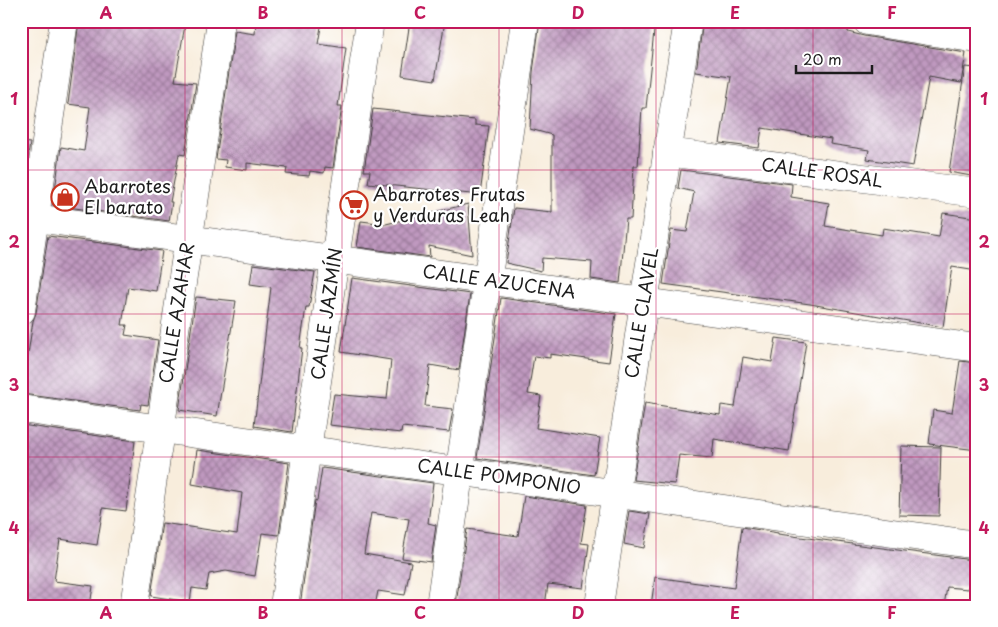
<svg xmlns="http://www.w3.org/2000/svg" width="998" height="627" font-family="'Playpen Sans',sans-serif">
<defs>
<pattern id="building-cross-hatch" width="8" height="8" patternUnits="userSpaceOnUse" patternTransform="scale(1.25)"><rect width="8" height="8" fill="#c099c0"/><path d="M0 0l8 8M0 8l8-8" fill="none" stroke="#9b7c9b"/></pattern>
</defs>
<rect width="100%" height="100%" fill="#fff"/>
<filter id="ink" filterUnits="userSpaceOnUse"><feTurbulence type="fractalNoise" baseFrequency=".02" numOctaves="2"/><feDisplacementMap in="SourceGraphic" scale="10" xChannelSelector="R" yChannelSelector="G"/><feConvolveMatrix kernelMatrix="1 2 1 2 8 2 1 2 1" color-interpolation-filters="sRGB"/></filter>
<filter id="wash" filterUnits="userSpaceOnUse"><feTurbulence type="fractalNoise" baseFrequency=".0096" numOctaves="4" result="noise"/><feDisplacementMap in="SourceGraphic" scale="20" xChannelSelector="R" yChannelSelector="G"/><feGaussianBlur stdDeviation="1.12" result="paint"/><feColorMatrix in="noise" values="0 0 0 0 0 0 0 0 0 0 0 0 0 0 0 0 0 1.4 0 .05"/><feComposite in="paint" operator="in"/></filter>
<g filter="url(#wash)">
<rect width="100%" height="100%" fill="#f8eddc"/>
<g id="blocks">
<g fill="url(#building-cross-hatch)">
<path d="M 79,21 L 162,21 L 185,25 L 175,81 L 196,83 L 185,155 L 179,154 L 170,202 L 172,202 L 169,221 L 53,205 L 61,147 L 84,151 L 90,107 L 68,104 Z"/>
<path d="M 256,21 L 322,21 L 318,44 L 346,48 L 338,106 L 342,106 L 333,168 L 325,167 L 324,173 L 310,171 L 309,176 L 286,174 L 287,168 L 247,163 L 247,170 L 225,167 L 226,160 L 216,159 L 235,31 L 255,34 Z"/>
<path d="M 410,21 L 445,21 L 435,80 L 402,75 Z"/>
<path d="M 540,21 L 655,21 L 646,108 L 642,108 L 638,166 L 634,166 L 631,219 L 626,219 L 620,283 L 591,279 L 592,262 L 542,258 L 541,271 L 506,263 L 514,208 L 552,212 L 552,135 L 530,129 L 533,72 Z"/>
<path d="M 703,21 L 730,21 L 784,30 L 785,22 L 813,27 L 814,25 L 848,30 L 848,32 L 864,36 L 966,53 L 961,83 L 929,77 L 913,166 L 867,159 L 869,150 L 830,144 L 831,139 L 762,128 L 759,148 L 720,143 L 731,77 L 696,72 Z"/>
<path d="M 965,67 L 977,68 L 977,177 L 949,172 Z"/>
<path d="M 373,109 L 475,120 L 475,125 L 489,126 L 480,195 L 368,183 L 370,171 L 364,171 Z"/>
<path d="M 21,142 L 30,143 L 21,201 Z"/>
<path d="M 681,170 L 792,184 L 791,197 L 829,203 L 825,226 L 882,235 L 883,228 L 939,237 L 943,213 L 977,218 L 977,271 L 952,267 L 943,327 L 810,304 L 663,284 L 671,230 L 687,232 L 694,192 L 678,188 Z"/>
<path d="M 468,204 L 472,255 L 429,246 L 430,257 L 357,247 L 361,221 L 386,224 Z"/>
<path d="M 48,236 L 162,251 L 156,291 L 128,287 L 122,325 L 127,325 L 125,335 L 158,340 L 148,405 L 141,404 L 140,410 L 22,394 L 33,321 L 36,313 Z"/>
<path d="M 253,264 L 315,272 L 309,307 L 306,307 L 300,348 L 302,348 L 292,432 L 254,426 L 271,287 L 250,284 Z"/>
<path d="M 352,278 L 470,294 L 459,370 L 430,365 L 425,406 L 453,409 L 449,432 L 402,427 L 401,433 L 329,425 L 334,394 L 387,399 L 391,360 L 341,352 Z"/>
<path d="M 196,297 L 236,301 L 217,416 L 179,410 Z"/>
<path d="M 501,298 L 616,314 L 609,362 L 550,354 L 550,358 L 534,356 L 528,394 L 541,396 L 536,428 L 600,438 L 594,475 L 477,458 Z"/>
<path d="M 776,338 L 806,342 L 789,451 L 714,439 L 712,458 L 679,455 L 675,484 L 633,480 L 645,403 L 720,415 L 721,405 L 735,407 L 743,357 L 772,362 Z"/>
<path d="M 960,361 L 977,363 L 977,450 L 929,444 L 933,410 L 952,413 Z"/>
<path d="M 21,425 L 135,441 L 126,511 L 103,508 L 97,545 L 60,539 L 54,581 L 93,586 L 90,606 L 21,606 Z"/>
<path d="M 901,446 L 941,447 L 939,516 L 899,515 Z"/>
<path d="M 197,450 L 289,463 L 279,535 L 262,533 L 255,576 L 226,571 L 209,574 L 206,590 L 192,588 L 190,602 L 151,596 L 162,523 L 237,534 L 242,493 L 192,484 Z"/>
<path d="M 322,468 L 433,483 L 428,523 L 436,525 L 431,562 L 402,558 L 409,519 L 371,513 L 364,554 L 411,562 L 405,595 L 378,591 L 375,606 L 300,606 L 315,500 L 317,501 Z"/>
<path d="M 524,496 L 587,505 L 581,543 L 589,544 L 583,588 L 548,584 L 545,606 L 469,606 L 456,604 L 467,529 L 518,536 Z"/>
<path d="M 629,511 L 650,514 L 644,548 L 624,544 Z"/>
<path d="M 742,527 L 778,533 L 778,534 L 972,560 L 968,589 L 947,587 L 944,606 L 651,606 L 655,577 L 734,588 Z"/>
</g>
</g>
</g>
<g filter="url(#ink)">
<use href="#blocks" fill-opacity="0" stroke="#3d3b39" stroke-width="1"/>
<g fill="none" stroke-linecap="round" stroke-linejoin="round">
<g stroke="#3d3b39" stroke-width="29">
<g id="street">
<path d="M 867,21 L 977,39"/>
<path d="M 667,152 L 977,193"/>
<path d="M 21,216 L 977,348"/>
<path d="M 21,311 L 64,21"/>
<path d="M 21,409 L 977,545"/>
<path d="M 134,606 L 221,21"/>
<path d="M 284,606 L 370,21"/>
<path d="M 440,606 L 525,21"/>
<path d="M 599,606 L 644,302 L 688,21"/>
</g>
</g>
<use href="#street" stroke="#fff" stroke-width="28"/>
</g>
</g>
<path fill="none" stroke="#c2185b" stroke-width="1" stroke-opacity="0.55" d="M 185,21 L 185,606M 342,21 L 342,606M 499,21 L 499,606M 656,21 L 656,606M 813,21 L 813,606M 21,170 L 977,170M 21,314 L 977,314M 21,457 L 977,457"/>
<defs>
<g id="shop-ring" transform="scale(1.4375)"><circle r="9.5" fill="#fff" stroke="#c8321e" stroke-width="1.5"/><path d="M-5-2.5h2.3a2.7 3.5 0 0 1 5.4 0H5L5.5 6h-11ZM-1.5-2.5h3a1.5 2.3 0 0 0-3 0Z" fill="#c8321e"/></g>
<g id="supermarket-ring" transform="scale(1.4375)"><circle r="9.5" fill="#fff" stroke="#c8321e" stroke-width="1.5"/><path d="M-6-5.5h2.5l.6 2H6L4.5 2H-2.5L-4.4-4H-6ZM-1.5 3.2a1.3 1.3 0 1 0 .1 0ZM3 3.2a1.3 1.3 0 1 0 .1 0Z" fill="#c8321e"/></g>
</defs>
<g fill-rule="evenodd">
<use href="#shop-ring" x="65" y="197"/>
<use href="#supermarket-ring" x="354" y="205"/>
</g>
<g text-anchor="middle" stroke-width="4.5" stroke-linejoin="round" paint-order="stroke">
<g font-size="18" fill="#1c1c1c" stroke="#fff">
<text transform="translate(822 173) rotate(8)" y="6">CALLE ROSAL</text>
<text transform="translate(499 282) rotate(8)" y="6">CALLE AZUCENA</text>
<text transform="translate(177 313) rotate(-81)" y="6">CALLE AZAHAR</text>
<text transform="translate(642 313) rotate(-81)" y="6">CALLE CLAVEL</text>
<text transform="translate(327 314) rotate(-82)" y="6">CALLE JAZMÍN</text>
<text transform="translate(499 477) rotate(8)" y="6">CALLE POMPONIO</text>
</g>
<g font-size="18" fill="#1c1c1c" stroke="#fff" text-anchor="start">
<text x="84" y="193">Abarrotes<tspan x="84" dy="21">El barato</tspan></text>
<text x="373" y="201">Abarrotes, Frutas<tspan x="373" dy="21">y Verduras Leah</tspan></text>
</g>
</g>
<rect width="998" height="627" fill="none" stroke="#fff" stroke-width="55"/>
<path d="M796 65v8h76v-8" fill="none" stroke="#1c1c1c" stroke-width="2.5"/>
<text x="803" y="65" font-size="15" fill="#1c1c1c" stroke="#ffffff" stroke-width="4" paint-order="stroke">20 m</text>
<rect x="28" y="28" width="942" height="572" fill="none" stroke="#c2185b" stroke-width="2"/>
<g font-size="16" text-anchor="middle" font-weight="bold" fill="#c2185b">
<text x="106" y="19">A</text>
<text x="263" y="19">B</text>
<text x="420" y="19">C</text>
<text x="578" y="19">D</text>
<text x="735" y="19">E</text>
<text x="892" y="19">F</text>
<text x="14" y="105">1</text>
<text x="984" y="105">1</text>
<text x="14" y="248">2</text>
<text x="984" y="248">2</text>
<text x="14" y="391">3</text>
<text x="984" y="391">3</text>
<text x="14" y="534">4</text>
<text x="984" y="534">4</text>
<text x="106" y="619">A</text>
<text x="263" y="619">B</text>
<text x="420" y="619">C</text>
<text x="578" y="619">D</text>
<text x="735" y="619">E</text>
<text x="892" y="619">F</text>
</g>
</svg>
